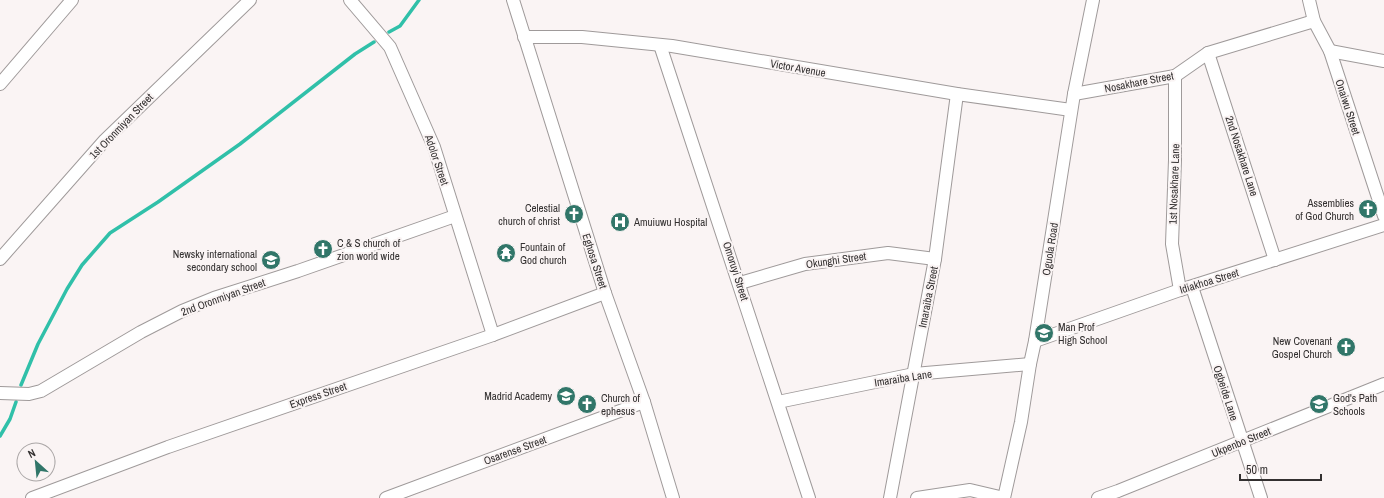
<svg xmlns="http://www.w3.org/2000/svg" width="1384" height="498" font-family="'Archivo Narrow',sans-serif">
<rect width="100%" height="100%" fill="#faf4f4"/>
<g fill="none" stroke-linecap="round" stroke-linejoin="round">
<g stroke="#30c0a9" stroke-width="3.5">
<path d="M 389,32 L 400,26 L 419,0"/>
<path d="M 21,385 L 38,344 L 67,289 L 82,265 L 110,233 L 158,202 L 240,144 L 355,54 L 374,42"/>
<path d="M 0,436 L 10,419 L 16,402"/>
</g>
<g stroke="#9f9a9a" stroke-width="14">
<g id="minor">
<path d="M 350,0 L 390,47 L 434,147 L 493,335"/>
<path d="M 513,0 L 605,293 L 644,402 L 673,498"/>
<path d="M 1309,0 L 1314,21 L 1330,51 L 1384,216"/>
<path d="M 524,37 L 582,37 L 672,46 L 957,94 L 1071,110"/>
<path d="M 660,45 L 809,498"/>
<path d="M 1330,51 L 1384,61"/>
<path d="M 1208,53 L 1275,260"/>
<path d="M 1175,76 L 1175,160 L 1172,244 L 1180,290"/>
<path d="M 0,84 L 72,0"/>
<path d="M 1074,94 L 1175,76 L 1208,53 L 1314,21"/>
<path d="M 0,259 L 105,140 L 250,0"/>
<path d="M 740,283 L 805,264 L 888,253 L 935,259"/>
<path d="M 1192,287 L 1261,498"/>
<path d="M 1035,341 L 1180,290 L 1384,225"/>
<path d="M 0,393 L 29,394 L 41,391 L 141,332 L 182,311 L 214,298 L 298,271 L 455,216"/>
<path d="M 778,402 L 914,374 L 1030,364"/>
<path d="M 32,498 L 168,447 L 493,335 L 605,293"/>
<path d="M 386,498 L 644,402"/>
<path d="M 890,498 L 935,259 L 957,94"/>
<path d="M 917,498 L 970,490 L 1004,498"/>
<path d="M 1004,498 L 1021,422 L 1030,364 L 1035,341 L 1074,94 L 1093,0"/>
<path d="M 1098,498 L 1118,491 L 1384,384"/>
</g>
</g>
<use href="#minor" stroke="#fff" stroke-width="12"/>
</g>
<defs>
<g id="church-disc" transform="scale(1)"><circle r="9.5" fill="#317669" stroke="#faf4f4"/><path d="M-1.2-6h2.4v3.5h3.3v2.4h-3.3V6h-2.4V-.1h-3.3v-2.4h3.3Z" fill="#fff"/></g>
<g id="hospital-disc" transform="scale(1)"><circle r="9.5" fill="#317669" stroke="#faf4f4"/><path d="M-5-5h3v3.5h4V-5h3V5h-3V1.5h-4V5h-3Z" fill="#fff"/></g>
<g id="temple-disc" transform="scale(1)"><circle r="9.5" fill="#317669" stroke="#faf4f4"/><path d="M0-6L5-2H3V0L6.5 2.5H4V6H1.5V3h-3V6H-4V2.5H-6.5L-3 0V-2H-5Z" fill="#fff"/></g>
<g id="school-disc" transform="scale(1)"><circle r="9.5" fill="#317669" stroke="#faf4f4"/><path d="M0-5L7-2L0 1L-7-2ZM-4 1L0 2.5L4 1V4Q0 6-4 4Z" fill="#fff"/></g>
</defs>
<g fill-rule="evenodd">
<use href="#church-disc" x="1368" y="209"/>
<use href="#church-disc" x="574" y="214"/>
<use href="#hospital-disc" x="620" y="222"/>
<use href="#church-disc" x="323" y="249"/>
<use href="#temple-disc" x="506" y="253"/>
<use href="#school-disc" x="271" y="260"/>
<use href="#school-disc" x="1044" y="333"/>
<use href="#church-disc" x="1346" y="347"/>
<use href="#school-disc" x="566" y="396"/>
<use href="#church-disc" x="587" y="404"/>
<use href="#school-disc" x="1319" y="404"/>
</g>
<g text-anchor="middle" stroke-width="4" stroke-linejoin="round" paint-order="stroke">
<g font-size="11" fill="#333030" stroke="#faf4f4">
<text transform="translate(798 68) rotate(10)" y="4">Victor Avenue</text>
<text transform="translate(1139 82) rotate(-11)" y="4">Nosakhare Street</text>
<text transform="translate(1348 107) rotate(72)" y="4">Onaiwu Street</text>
<text transform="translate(121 126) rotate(-46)" y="4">1st Oronmiyan Street</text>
<text transform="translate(1242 156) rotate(72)" y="4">2nd Nosakhare Lane</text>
<text transform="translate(437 160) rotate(71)" y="4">Adolor Street</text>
<text transform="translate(1174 184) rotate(-88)" y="4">1st Nosakhare Lane</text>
<text transform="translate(1050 249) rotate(-81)" y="4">Oguola Road</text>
<text transform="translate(836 260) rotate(-8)" y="4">Okunghi Street</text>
<text transform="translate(595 261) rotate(72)" y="4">Eghosa Street</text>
<text transform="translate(736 271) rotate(72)" y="4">Omoruyi Street</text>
<text transform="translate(1209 281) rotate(-17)" y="4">Idiakhoa Street</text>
<text transform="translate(223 297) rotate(-20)" y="4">2nd Oronmiyan Street</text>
<text transform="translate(928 297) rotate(-79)" y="4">Imaraiba Street</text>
<text transform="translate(903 378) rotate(-9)" y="4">Imaraiba Lane</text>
<text transform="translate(1226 393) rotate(72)" y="4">Ogbeide Lane</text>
<text transform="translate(318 395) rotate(-19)" y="4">Express Street</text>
<text transform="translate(1241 442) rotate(-22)" y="4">Ukpenbo Street</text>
<text transform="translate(515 450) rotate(-20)" y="4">Osarense Street</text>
</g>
<g font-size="11" fill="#333030" stroke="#faf4f4" text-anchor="start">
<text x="1354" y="207" text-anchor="end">Assemblies<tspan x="1354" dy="13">of God Church</tspan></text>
<text x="560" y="212" text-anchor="end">Celestial<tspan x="560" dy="13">church of christ</tspan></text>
<text x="634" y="226">Amuiuwu Hospital</text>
<text x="337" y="247">C &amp; S church of<tspan x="337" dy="13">zion world wide</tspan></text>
<text x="520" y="251">Fountain of<tspan x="520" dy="13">God church</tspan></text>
<text x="257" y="258" text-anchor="end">Newsky international<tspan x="257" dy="13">secondary school</tspan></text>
<text x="1058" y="331">Man Prof<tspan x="1058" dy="13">High School</tspan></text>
<text x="1332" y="345" text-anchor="end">New Covenant<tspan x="1332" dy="13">Gospel Church</tspan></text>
<text x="552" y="400" text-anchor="end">Madrid Academy</text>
<text x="601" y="402">Church of<tspan x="601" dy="13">ephesus</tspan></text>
<text x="1333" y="402">God's Path<tspan x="1333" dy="13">Schools</tspan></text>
</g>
</g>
<g transform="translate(36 462) rotate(333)"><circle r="19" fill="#faf4f4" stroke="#aaa6a6"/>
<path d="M0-3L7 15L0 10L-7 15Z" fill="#317669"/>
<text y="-6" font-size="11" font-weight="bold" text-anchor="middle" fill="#333030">N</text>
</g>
<path d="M1240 474v6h81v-6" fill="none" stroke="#333030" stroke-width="2"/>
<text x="1246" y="474" font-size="12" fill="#333030" stroke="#faf4f4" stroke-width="3" paint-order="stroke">50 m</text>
</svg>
